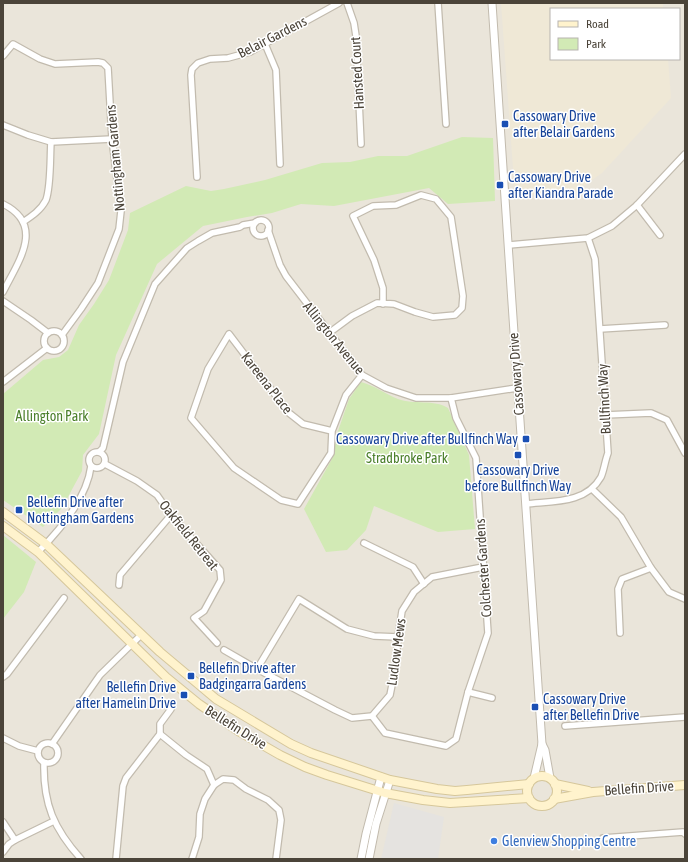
<svg xmlns="http://www.w3.org/2000/svg" width="688" height="862" font-family="'Asap Condensed',sans-serif">
<rect width="100%" height="100%" fill="#f6f3ec"/>
<path fill="#eae5da" fill-rule="evenodd" d="M 3,3 L 685,3 L 685,859 L 3,859 ZM 551,9 L 679,9 L 679,59 L 551,59 Z"/>
<path fill="#efe8d6" d="M 501,3 L 663,3 L 663,9 L 551,9 L 551,59 L 668,59 L 671,98 L 602,173 L 575,192 L 515,196 Z"/>
<g fill="#d2eab5">
<path d="M 462,137 L 493,138 L 495,201 L 448,204 L 429,188 L 334,206 L 301,204 L 272,213 L 247,217 L 203,226 L 157,264 L 116,355 L 99,434 L 83,455 L 82,471 L 62,508 L 43,527 L 3,500 L 3,394 L 43,360 L 59,357 L 68,350 L 79,325 L 94,304 L 109,280 L 128,230 L 130,213 L 186,186 L 211,191 L 224,189 L 265,180 L 322,163 L 350,162 L 378,156 L 407,156 Z"/>
<path d="M 361,382 C 376,386 385,394 398,399 C 414,405 434,399 448,408 L 469,455 L 475,529 L 438,532 L 374,506 L 366,530 L 347,550 L 326,552 L 304,509 L 333,457 L 337,434 L 349,399 Z"/>
<path d="M 3,535 L 36,562 L 24,592 L 3,619 Z"/>
</g>
<path fill="#e5e3e0" d="M 394,803 L 444,817 L 438,859 L 381,859 Z"/>
<g fill="none" stroke-linecap="round" stroke-linejoin="round">
<g stroke="#c2bbae" stroke-width="8">
<g id="minor">
<path d="M 347,3 L 354,23 L 356,36 L 361,144"/>
<path d="M 438,3 L 446,124"/>
<path d="M 265,44 L 276,70 L 280,164"/>
<path d="M 3,56 L 13,44 L 40,59 L 55,64 L 98,62 L 103,63 L 108,68 L 112,139 L 121,211 L 119,229 L 98,283 L 81,309 L 62,335"/>
<path d="M 3,125 L 28,135 L 51,142 L 112,139"/>
<path d="M 197,177 L 191,75 L 192,69 L 198,63 L 210,59 L 228,58 L 250,52 L 339,3"/>
<path d="M 3,204 C 46,225 18,262 3,292"/>
<path d="M 637,205 L 660,235"/>
<circle cx="261" cy="228" r="8"/>
<path d="M 23,222 C 32,216 41,210 46,200 C 51,186 50,157 51,142"/>
<path d="M 268,230 L 280,265 L 286,276 L 362,375 L 386,388 L 416,398 L 451,398 L 517,388"/>
<path d="M 509,245 L 588,238 L 612,226 L 637,205 L 685,154"/>
<path d="M 3,301 L 31,320 L 48,333"/>
<path d="M 600,329 L 665,325"/>
<circle cx="54" cy="341" r="10"/>
<path d="M 329,333 L 352,316 L 377,303 L 394,304 L 415,312 L 433,317 L 455,315 L 462,308 L 463,296 L 451,217 L 436,199 L 421,195 L 396,205 L 373,206 L 353,216 L 374,260 L 383,288 L 383,304"/>
<path d="M 3,382 L 47,348"/>
<path d="M 605,415 L 651,413 L 667,420 L 685,453"/>
<path d="M 332,431 L 303,424 L 289,413 L 229,334 L 208,369 L 191,418 L 234,468 L 281,500 L 298,504 L 331,453 L 332,431 L 346,395 L 362,375"/>
<circle cx="97" cy="460" r="8"/>
<path d="M 99,452 L 103,448 L 123,362 L 155,284 L 187,248 L 198,241 L 212,233 L 240,227 L 243,225 L 255,223"/>
<path d="M 105,464 L 137,481 L 157,495 L 171,515 L 220,570 L 221,580 L 204,611 L 194,618 L 217,643"/>
<path d="M 592,489 L 621,517 L 651,568 L 669,592 L 685,599"/>
<path d="M 526,504 C 552,501 586,504 601,477 C 604,470 605,461 608,453 L 595,259 L 588,238"/>
<path d="M 364,543 L 413,567 L 424,584"/>
<path d="M 38,552 C 60,530 87,498 91,466"/>
<path d="M 119,585 L 120,575 L 171,515"/>
<path d="M 620,633 L 618,589 L 622,579 L 651,568"/>
<path d="M 224,650 L 257,669 L 335,710 L 352,718 L 372,716 L 390,695 L 395,670 L 398,637 L 402,611 L 414,592 L 432,577 L 483,567"/>
<path d="M 257,669 L 299,599 L 347,629 L 374,636 L 398,637"/>
<path d="M 3,677 L 7,674 L 64,598"/>
<path d="M 468,692 L 492,698"/>
<path d="M 372,716 L 385,733 L 446,746 L 456,739 L 468,692 L 488,633 L 476,458 L 456,418 L 451,398"/>
<path d="M 565,726 L 685,717"/>
<path d="M 160,734 L 160,724 L 171,709"/>
<path d="M 3,738 L 19,746 L 38,751"/>
<circle cx="48" cy="753" r="10"/>
<path d="M 52,744 L 100,675 L 142,634"/>
<path d="M 44,763 C 43,804 54,829 81,859"/>
<path d="M 3,822 L 15,840"/>
<path d="M 603,838 L 683,832 L 685,834"/>
<path d="M 3,852 L 9,844 L 15,840 L 54,821"/>
<path d="M 116,859 L 123,786 L 126,778 L 160,734 L 186,755 L 207,769 L 214,785"/>
<path d="M 192,859 L 199,837 L 200,814 L 205,799 L 214,785 L 223,779 L 234,780 L 246,789 L 268,800 L 279,810 L 281,820 L 276,859"/>
</g>
</g>
<g stroke="#c2bbae" stroke-width="9">
<g id="tertiary">
<path d="M 492,3 C 509,250 524,497 542,744 L 534,778"/>
<path d="M 542,744 L 545,750 L 550,778"/>
<path d="M 361,859 L 366,834 L 381,777"/>
<path d="M 369,859 L 376,824 L 390,780"/>
</g>
</g>
<g stroke="#d6c79b" stroke-width="10">
<g id="secondary">
<path d="M 3,512 L 46,544 L 160,652 L 216,699 L 291,744 L 311,753 L 390,780 L 437,789 L 455,791 L 467,790 L 529,784"/>
<path d="M 3,526 L 38,552 L 166,677 L 199,704 L 240,732 L 280,755 L 305,767 L 327,775 L 385,793 L 423,800 L 450,803 L 529,798"/>
<circle cx="542" cy="791" r="15"/>
<path d="M 555,784 L 588,791"/>
<path d="M 554,799 L 593,792 L 685,785"/>
</g>
</g>
<use href="#minor" stroke="#fff" stroke-width="5.5"/>
<use href="#tertiary" stroke="#fff" stroke-width="7"/>
<use href="#secondary" stroke="#fff3cd" stroke-width="8"/>
</g>
<g fill="#1a4fb4" stroke="#fff" stroke-width="1.5">
<rect x="501" y="120" width="8" height="8" rx="2"/>
<rect x="496" y="181" width="8" height="8" rx="2"/>
<rect x="522" y="435" width="8" height="8" rx="2"/>
<rect x="514" y="451" width="8" height="8" rx="2"/>
<rect x="15" y="506" width="8" height="8" rx="2"/>
<rect x="187" y="672" width="8" height="8" rx="2"/>
<rect x="180" y="691" width="8" height="8" rx="2"/>
<rect x="531" y="703" width="8" height="8" rx="2"/>
</g>
<circle fill="#3f7fe0" stroke="#fff" stroke-width="1.5" cx="494" cy="841" r="4"/>
<g text-anchor="middle" stroke-width="3" stroke-linejoin="round" paint-order="stroke">
<g font-size="14" fill="#4b4439" stroke="#fff">
<text transform="translate(272 37) rotate(-27)" y="5">Belair Gardens</text>
<text transform="translate(357 73) rotate(-93)" y="5">Hansted Court</text>
<text transform="translate(115 158) rotate(-95)" y="5">Nottingham Gardens</text>
<text transform="translate(334 338) rotate(51)" y="5">Allington Avenue</text>
<text transform="translate(516 374) rotate(-94)" y="5">Cassowary Drive</text>
<text transform="translate(267 383) rotate(52)" y="5">Kareena Place</text>
<text transform="translate(604 399) rotate(-93)" y="5">Bullfinch Way</text>
<text transform="translate(189 535) rotate(51)" y="5">Oakfield Retreat</text>
<text transform="translate(483 568) rotate(-94)" y="5">Colchester Gardens</text>
<text transform="translate(396 652) rotate(-82)" y="5">Ludlow Mews</text>
<text transform="translate(236 727) rotate(32)" y="5">Bellefin Drive</text>
<text transform="translate(639 788) rotate(-4)" y="5">Bellefin Drive</text>
</g>
<g font-size="14" fill="#164399" stroke="#fff" text-anchor="start">
<text x="513" y="121">Cassowary Drive<tspan x="513" dy="16">after Belair Gardens</tspan></text>
<text x="508" y="182">Cassowary Drive<tspan x="508" dy="16">after Kiandra Parade</tspan></text>
<text x="518" y="444" text-anchor="end">Cassowary Drive after Bullfinch Way</text>
<text x="518" y="475" text-anchor="middle">Cassowary Drive<tspan x="518" dy="16">before Bullfinch Way</tspan></text>
<text x="27" y="507">Bellefin Drive after<tspan x="27" dy="16">Nottingham Gardens</tspan></text>
<text x="199" y="673">Bellefin Drive after<tspan x="199" dy="16">Badgingarra Gardens</tspan></text>
<text x="176" y="692" text-anchor="end">Bellefin Drive<tspan x="176" dy="16">after Hamelin Drive</tspan></text>
<text x="543" y="704">Cassowary Drive<tspan x="543" dy="16">after Bellefin Drive</tspan></text>
</g>
<g font-size="14" fill="#4a7f2a" stroke="#fff">
<text x="52" y="421">Allington Park</text>
<text x="407" y="463">Stradbroke Park</text>
</g>
<g font-size="14" fill="#366cbe" stroke="#fff" text-anchor="start">
<text x="502" y="846">Glenview Shopping Centre</text>
</g>
</g>
<rect width="688" height="862" fill="none" stroke="#4b4439" stroke-width="8"/>
<rect x="550" y="8" width="130" height="52" fill="#ffffff" stroke="#b7b4b0"/>
<rect x="558" y="21" width="20" height="6" fill="#fff3cd" stroke="#b7b4b0"/>
<text x="586" y="28" font-size="12" fill="#4b4439">Road</text>
<rect x="558" y="38" width="20" height="12" fill="#d2eab5" stroke="#b7b4b0"/>
<text x="586" y="48" font-size="12" fill="#4b4439">Park</text>
</svg>
